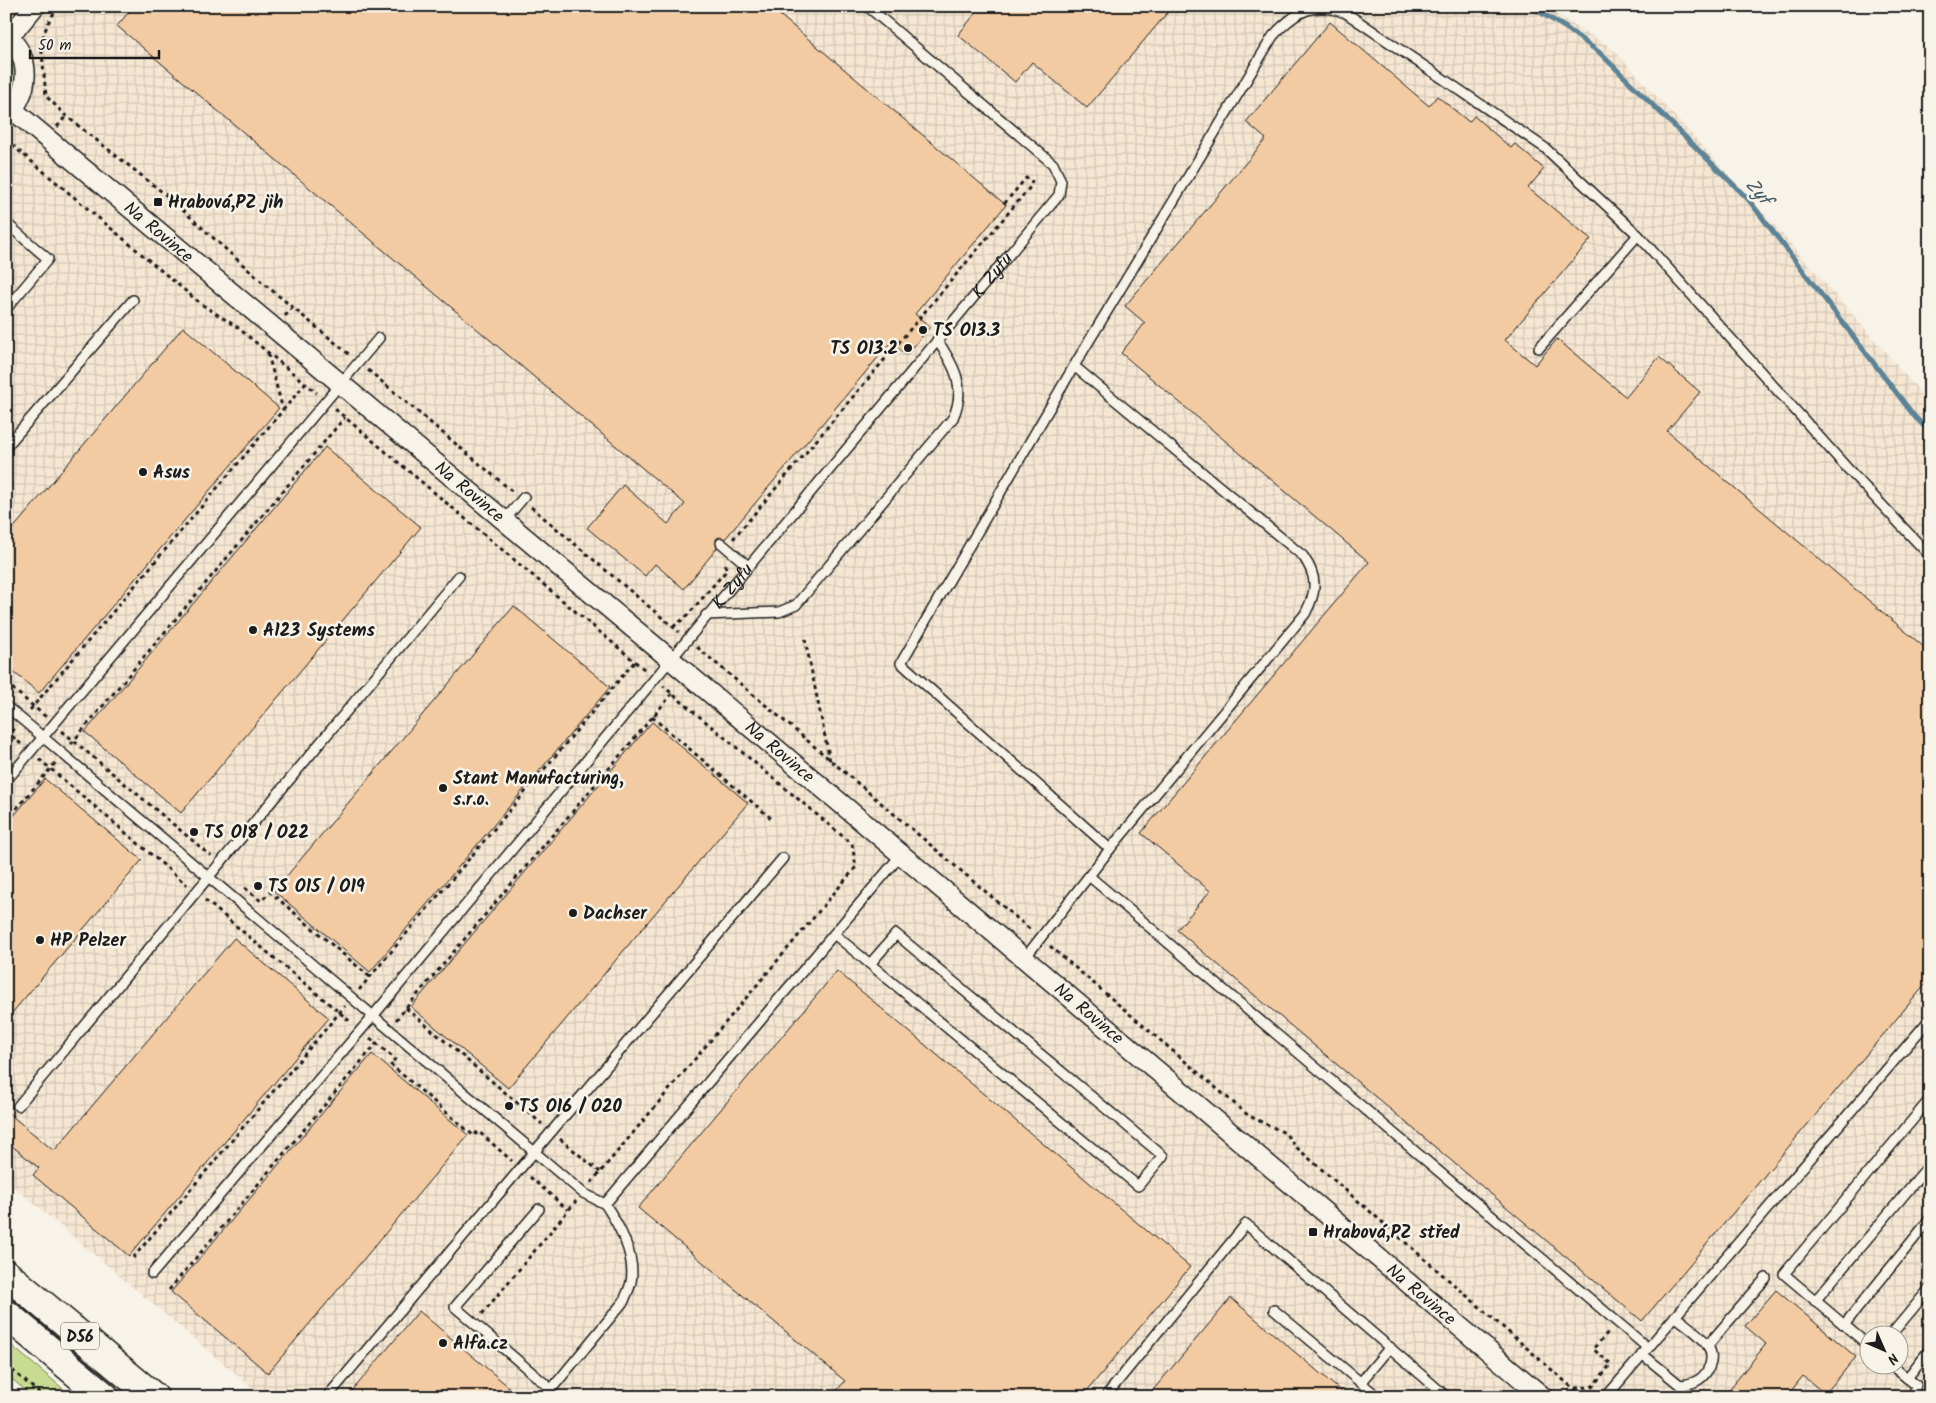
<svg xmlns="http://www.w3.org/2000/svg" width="1936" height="1403" font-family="Kalam,sans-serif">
<defs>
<pattern id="industrial-grid" width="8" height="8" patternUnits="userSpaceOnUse" patternTransform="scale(1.25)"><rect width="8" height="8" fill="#f6e7d3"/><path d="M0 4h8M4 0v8" fill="none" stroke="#d2c6b5"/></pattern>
</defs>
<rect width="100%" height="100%" fill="#f7f3e8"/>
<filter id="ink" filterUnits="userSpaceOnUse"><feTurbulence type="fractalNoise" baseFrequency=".02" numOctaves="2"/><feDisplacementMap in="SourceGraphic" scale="10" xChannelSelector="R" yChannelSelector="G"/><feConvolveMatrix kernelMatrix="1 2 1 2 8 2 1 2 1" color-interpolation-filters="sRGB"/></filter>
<g filter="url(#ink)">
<path fill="url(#industrial-grid)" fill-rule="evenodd" d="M 6,6 L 1542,6 L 1612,48 L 1760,209 L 1930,403 L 1930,1397 L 263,1397 L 6,1180 ZM 1868,1336 L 1898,1336 L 1898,1366 L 1868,1366 Z"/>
<g fill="#c8db90" stroke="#727c56">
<path d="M 6,51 C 18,65 18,86 6,101 Z"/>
<path d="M 6,1341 L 73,1397 L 33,1397 L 6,1374 Z"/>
</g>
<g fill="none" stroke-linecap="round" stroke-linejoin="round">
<path stroke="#5c8396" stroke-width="5" d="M 1530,6 L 1566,28 L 1600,53 L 1748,199 L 1915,417 L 1930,432"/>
</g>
<g fill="#f2cba2" stroke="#1c1c1c">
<path d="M 134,6 L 769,6 L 1006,205 L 915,314 L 930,327 L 921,338 L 906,355 L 891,342 L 725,539 L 719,537 L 716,539 L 717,548 L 684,589 L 655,564 L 645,576 L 587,528 L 623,485 L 668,524 L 685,504 L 117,26 Z"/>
<path d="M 966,6 L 1173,6 L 1087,108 L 1032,62 L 1015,82 L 958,35 L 975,14 Z"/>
<path d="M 1330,22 L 1429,106 L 1437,96 L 1469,122 L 1474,116 L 1511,148 L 1515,144 L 1544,169 L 1528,188 L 1591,239 L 1505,340 L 1535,365 L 1557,339 L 1626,397 L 1659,357 L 1700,392 L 1667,431 L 1930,652 L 1930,979 L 1642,1321 L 1177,930 L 1210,891 L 1141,833 L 1369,562 L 1121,353 L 1145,323 L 1125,306 L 1266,139 L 1246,122 Z"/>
<path d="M 183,327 L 279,408 L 39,693 L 6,666 L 6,537 Z"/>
<path d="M 325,447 L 421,527 L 181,813 L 85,732 Z"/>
<path d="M 514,606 L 610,687 L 370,972 L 274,891 Z"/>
<path d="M 652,722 L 748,803 L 508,1088 L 411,1007 Z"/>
<path d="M 45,779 L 142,860 L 6,1020 L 6,825 Z"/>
<path d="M 234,938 L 329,1018 L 129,1256 L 33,1175 L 39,1168 L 6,1141 L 6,1111 L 54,1151 Z"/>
<path d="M 837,971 L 1190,1267 L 1082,1397 L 831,1397 L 845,1381 L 638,1208 Z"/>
<path d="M 372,1054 L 468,1135 L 268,1373 L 171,1292 Z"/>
<path d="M 1776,1290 L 1856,1357 L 1825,1394 L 1803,1376 L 1786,1397 L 1723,1397 L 1766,1344 L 1745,1326 Z"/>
<path d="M 1231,1298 L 1348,1397 L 1147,1397 Z"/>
<path d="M 419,1311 L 509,1387 L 501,1397 L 347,1397 Z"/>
</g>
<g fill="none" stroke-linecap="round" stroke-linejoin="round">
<g stroke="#1c1c1c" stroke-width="12">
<g id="lane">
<path d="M 6,223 L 48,259 L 6,309"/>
<path d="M 1539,348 L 1638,235"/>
<path d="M 6,447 L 133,300"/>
<path d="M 504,521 L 524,497"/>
<path d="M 721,543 L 747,565"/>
<path d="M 706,615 L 779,612 L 796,605 L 953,418 C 967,387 954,365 937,340"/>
<path d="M 6,706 L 583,1193 L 605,1204"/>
<path d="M 6,781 L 379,338"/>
<path d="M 1110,849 L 901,663 L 1074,366 L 1273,36 C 1296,11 1313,1 1346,13 L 1545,148 L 1638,235 L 1848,469 L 1930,556"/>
<path d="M 1089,876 L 1648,1348"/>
<path d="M 834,934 L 870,964 L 1138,1186 L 1163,1156 L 896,934 L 870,964"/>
<path d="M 1024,959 L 1110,849 L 1305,614 C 1317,592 1318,577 1303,556 L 1074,366"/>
<path d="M 18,1106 L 459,576"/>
<path d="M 539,1209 L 455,1307 L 551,1389"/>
<path id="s1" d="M 152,1274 L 373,1016 L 1059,195 L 1061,181 L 1053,164 L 867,6"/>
<path d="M 1815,1301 L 1930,1164"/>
<path d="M 1274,1310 L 1378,1397"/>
<path d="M 1844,1325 L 1930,1219"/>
<path d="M 1890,1336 L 1930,1288"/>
<path d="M 1708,1345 L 1766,1278"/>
<path d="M 1868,1345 L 1784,1274 L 1930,1099"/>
<path d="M 1642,1354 L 1680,1385 C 1692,1384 1701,1381 1707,1371 C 1723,1346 1691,1330 1675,1316"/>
<path d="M 1892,1366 L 1916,1385 L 1913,1397"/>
<path d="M 1907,1378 L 1930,1349"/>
<path d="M 1361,1382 L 1390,1347"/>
<path d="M 327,1397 L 783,858"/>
<path d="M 545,1397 L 624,1301 C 626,1295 630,1288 631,1282 C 636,1256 619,1225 605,1204 L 900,856"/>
<path d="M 1105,1397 L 1246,1224 L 1447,1397"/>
<path d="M 1606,1397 L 1930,1019"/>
</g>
</g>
<g stroke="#1c1c1c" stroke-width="22">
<g id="street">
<path d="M 6,36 C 33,56 30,95 6,116"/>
<path d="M 9,37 L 35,6"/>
<path id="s2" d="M 13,110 L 670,659 L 1543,1397"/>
</g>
</g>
<g stroke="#1c1c1c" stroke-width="31">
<g id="highway">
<path d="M 6,1274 L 154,1397"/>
<path d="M 6,1314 L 105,1397"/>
</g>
</g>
<g stroke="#1c1c1c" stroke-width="3" stroke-dasharray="4 4" stroke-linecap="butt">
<path d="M 58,6 L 48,23 L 41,42 L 46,96 L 66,116 L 166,195 L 262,282 L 350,355"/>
<path d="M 57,127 L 66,116"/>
<path d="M 6,140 L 201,304 L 237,327 L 317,393"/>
<path d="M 285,316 L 293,307"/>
<path d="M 268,354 L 283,410"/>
<path d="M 368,370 L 513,492"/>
<path d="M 335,409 L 645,670"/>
<path d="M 531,507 L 679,632"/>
<path d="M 733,539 L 1031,186 L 1032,180 L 1026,178 L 1004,204"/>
<path d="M 673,627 L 686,617 L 725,572 L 726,563"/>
<path d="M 805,639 L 830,761"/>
<path d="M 697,647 L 1032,931"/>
<path d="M 6,683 L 46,717"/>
<path d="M 30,710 L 305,384"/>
<path d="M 652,717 L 772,819"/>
<path d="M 6,731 L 21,744"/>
<path d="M 62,731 L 211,856"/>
<path d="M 6,738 L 14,728"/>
<path d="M 71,744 L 345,417"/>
<path d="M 39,759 L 187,885"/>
<path d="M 6,821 L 56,762"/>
<path d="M 245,888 L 261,901 L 270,892 L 370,977"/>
<path d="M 205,900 L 352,1023"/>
<path d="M 1050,946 L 1249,1116 L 1285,1133 L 1296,1147 L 1583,1397"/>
<path d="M 359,990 L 635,661"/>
<path d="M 406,1008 L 542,1124"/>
<path d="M 396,1020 L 672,694"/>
<path d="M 370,1038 L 395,1059 L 390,1064 L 474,1136 L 478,1131 L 512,1161"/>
<path d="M 560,1139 L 600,1172"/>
<path d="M 530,1177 L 568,1210"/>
<path d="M 591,1183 L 856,867 L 852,844 L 663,686"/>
<path d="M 133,1258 L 345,1006"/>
<path d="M 169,1290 L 381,1038"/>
<path d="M 482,1314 L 576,1201"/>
<path d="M 6,1365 L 44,1397"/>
<path d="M 1575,1388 L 1592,1387 L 1611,1364 L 1593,1349 L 1610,1330"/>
</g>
<use href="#lane" stroke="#f7f3e8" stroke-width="9"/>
<use href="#street" stroke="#f7f3e8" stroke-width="19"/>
<use href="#highway" stroke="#f7f3e8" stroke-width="28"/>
</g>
</g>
<g fill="#1c1c1c" stroke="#f7f3e8" stroke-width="2">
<rect x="153" y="197" width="10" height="10" rx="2.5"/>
<circle cx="923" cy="330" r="5"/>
<circle cx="908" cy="348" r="5"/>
<circle cx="143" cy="472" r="5"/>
<circle cx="253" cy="630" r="5"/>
<circle cx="443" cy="788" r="5"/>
<circle cx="194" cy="832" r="5"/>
<circle cx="258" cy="886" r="5"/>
<circle cx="573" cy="913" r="5"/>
<circle cx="40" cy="940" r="5"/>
<circle cx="509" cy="1106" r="5"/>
<rect x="1308" y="1227" width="10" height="10" rx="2.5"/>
<circle cx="443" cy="1343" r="5"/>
</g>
<g text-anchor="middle" stroke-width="5" stroke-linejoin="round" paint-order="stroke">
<rect fill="#f7f3e8" stroke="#5e5c59" stroke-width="1" x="61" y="1322.5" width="38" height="27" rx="4"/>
<g font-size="16" font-weight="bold" fill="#1c1c1c">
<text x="80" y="1342">D56</text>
</g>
<g font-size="18" font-weight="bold" fill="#1c1c1c" stroke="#f7f3e8" text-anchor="start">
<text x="168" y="208">Hrabová,PZ jih</text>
<text x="933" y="336">TS O13.3</text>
<text x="898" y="354" text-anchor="end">TS O13.2</text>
<text x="153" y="478">Asus</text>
<text x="263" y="636">A123 Systems</text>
<text x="453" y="784">Stant Manufacturing,<tspan x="453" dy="21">s.r.o.</tspan></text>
<text x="204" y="838">TS O18 / O22</text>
<text x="268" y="892">TS O15 / O19</text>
<text x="583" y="919">Dachser</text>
<text x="50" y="946">HP Pelzer</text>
<text x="519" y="1112">TS O16 / O20</text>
<text x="1323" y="1238">Hrabová,PZ střed</text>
<text x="453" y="1349">Alfa.cz</text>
</g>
<g font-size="18" fill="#1c1c1c" stroke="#f7f3e8">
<text dy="6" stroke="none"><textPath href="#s2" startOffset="190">Na Rovince</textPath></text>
<text dy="6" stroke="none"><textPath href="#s1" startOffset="1305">K Zyfu</textPath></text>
<text dy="6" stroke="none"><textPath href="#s2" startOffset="595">Na Rovince</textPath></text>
<text dy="6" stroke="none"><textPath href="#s1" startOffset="900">K Zyfu</textPath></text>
<text dy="6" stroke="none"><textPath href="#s2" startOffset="1000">Na Rovince</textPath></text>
<text dy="6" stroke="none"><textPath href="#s2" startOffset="1405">Na Rovince</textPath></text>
<text dy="6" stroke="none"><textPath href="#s2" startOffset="1840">Na Rovince</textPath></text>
</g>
<g font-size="19" font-style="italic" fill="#415863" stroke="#f7f3e8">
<text transform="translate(1759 191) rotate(49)" y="7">Zyf</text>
</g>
</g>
<rect width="1936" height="1403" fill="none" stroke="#f7f3e8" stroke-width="25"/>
<rect x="12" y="12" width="1911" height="1378" fill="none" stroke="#1c1c1c" stroke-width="2" filter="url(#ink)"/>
<g transform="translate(1884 1350) rotate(135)"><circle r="24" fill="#f7f3e8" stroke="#9f9d96"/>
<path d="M0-4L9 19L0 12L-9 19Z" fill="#1c1c1c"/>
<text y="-8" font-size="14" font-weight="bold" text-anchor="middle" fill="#1c1c1c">N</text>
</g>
<path d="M30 50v8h129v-8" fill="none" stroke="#1c1c1c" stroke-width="2.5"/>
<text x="38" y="50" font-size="15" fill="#1c1c1c" stroke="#f7f3e8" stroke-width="4" paint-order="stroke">50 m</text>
</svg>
